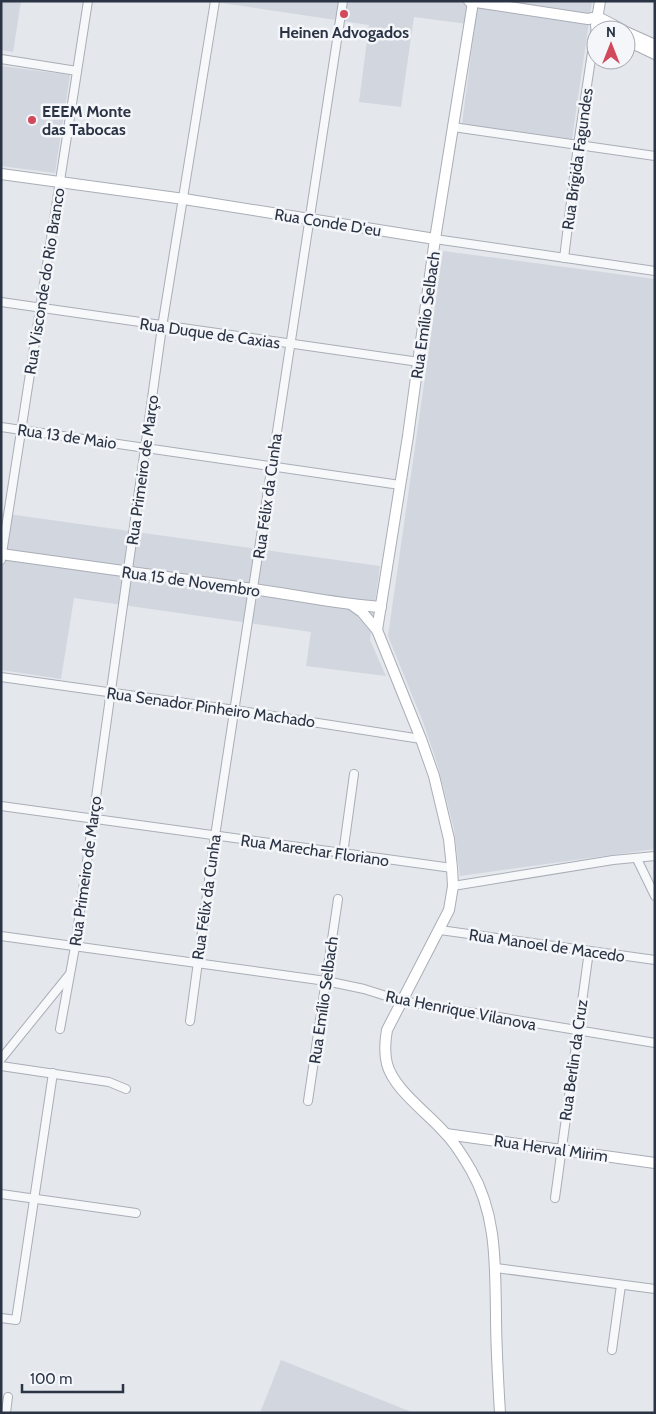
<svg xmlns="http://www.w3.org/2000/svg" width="656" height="1414" font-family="Cabin,sans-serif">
<rect width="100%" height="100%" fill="#e4e7ec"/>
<g fill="#d2d6de">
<path d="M 1,1 L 21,1 L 13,52 L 1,50 Z"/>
<path d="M 210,1 L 592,1 L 572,139 L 462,124 L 475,25 L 414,17 L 401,107 L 359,102 L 369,25 Z"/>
<path d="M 1,66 L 70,75 L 55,173 L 1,166 Z"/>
<path d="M 443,251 L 655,279 L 655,849 L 460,876 L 454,829 L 437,763 L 423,722 L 388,636 Z"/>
<path d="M 1,513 L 380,566 L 370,640 L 386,676 L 306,666 L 311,632 L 74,598 L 61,679 L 1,670 Z"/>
<path d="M 281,1360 L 414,1413 L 260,1413 Z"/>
</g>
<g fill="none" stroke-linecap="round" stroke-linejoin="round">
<g stroke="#a9aeb7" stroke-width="10">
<g id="street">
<path d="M 1,59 L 77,71"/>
<path d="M 453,127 L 655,156"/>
<path d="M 435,239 L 655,271"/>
<path d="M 564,258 L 578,145 L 596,26"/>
<path d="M 1,302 L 419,362"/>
<path d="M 1,427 L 400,485"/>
<path d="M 1,560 L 88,1"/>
<path d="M 1,677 L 235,710 L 421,739"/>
<path d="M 1,806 L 452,868"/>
<path d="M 343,854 L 354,774"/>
<path d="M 637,859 L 655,896"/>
<path d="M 453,886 L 613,860 L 655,856"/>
<path d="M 440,930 L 655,960"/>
<path d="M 1,936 L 326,981 L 364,989 L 402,1001 L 655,1043"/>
<path d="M 190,1021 L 215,836 L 343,1"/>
<path d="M 60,1029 L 75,947 L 162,327 L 215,1"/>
<path d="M 1,1059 L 69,975"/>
<path d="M 1,1066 L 109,1082 L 126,1089"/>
<path d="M 308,1101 L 338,899"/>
<path d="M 1,1194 L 136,1213"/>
<path d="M 555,1198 L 589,951"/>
<path d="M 496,1268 L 655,1289"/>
<path d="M 1,1318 L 16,1320 L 53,1073"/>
<path d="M 612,1350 L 621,1285"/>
<path d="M 6,1413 L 8,1397"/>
</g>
</g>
<g stroke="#a9aeb7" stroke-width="12">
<g id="secondary">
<path d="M 469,1 L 588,19 L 598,17 L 623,30"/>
<path d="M 596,26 L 600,1"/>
<path d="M 626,32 L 655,45"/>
<path d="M 626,40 L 655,54"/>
<path d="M 1,174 L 184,199 L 435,239"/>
<path d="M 1,554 C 85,566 169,577 253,589 C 296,595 338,604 381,607"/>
<path d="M 352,605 L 362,612 L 377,630 L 421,739 L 434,776 L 449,839 L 452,868 L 453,886 L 449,910 L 387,1030 C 385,1041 384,1052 387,1064 C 394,1090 428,1113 445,1133 C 455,1143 464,1158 471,1170 C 497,1215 495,1265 496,1314 C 496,1347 498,1380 500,1413"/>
<path d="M 377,630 L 408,436 L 435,239 L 473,2"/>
<path d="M 446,1134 L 655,1163"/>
</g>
</g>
<use href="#street" stroke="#f7f8fa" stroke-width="8"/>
<use href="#secondary" stroke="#fff" stroke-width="10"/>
</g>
<g fill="#d1495b" stroke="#f4f6f9" stroke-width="2">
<circle cx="344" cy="14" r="5"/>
<circle cx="32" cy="120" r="5"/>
</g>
<g text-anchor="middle" stroke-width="5" stroke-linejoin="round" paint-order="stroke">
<g font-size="16" font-weight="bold" fill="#2b3445" stroke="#f4f6f9">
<text x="344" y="38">Heinen Advogados</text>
<text x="42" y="117" text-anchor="start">EEEM Monte<tspan x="42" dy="18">das Tabocas</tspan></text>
</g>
<g font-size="16" fill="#2b3445" stroke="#f4f6f9">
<text transform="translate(577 159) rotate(-82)" y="6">Rua Brígida Fagundes</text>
<text transform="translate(328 222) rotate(9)" y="6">Rua Conde D'eu</text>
<text transform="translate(44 281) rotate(-81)" y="6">Rua Visconde do Rio Branco</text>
<text transform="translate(425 315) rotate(-82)" y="6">Rua Emílio Selbach</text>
<text transform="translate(210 333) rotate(8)" y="6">Rua Duque de Caxias</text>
<text transform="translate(67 436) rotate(8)" y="6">Rua 13 de Maio</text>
<text transform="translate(142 470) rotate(-82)" y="6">Rua Primeiro de Março</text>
<text transform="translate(267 496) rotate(-82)" y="6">Rua Félix da Cunha</text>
<text transform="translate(191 581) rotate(8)" y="6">Rua 15 de Novembro</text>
<text transform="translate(211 707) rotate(8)" y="6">Rua Senador Pinheiro Machado</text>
<text transform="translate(315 850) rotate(8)" y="6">Rua Marechar Floriano</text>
<text transform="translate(85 871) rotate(-82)" y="6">Rua Primeiro de Março</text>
<text transform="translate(206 897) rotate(-82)" y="6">Rua Félix da Cunha</text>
<text transform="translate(547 945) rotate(8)" y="6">Rua Manoel de Macedo</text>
<text transform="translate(323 1000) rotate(-82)" y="6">Rua Emílio Selbach</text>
<text transform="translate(461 1010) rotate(11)" y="6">Rua Henrique Vilanova</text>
<text transform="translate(573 1060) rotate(-82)" y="6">Rua Berlin da Cruz</text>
<text transform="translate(551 1148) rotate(8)" y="6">Rua Herval Mirim</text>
</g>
</g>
<rect width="656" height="1414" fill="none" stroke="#2b3445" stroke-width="5"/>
<g transform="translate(611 45)"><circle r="24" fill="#f4f6f9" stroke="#a4a8b1"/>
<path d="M0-4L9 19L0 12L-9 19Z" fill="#d1495b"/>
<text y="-8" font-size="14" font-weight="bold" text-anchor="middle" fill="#2b3445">N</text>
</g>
<path d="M22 1384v8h101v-8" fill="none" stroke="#2b3445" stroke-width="2.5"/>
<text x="30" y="1384" font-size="15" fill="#2b3445" stroke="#f4f6f9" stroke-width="4" paint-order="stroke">100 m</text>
</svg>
